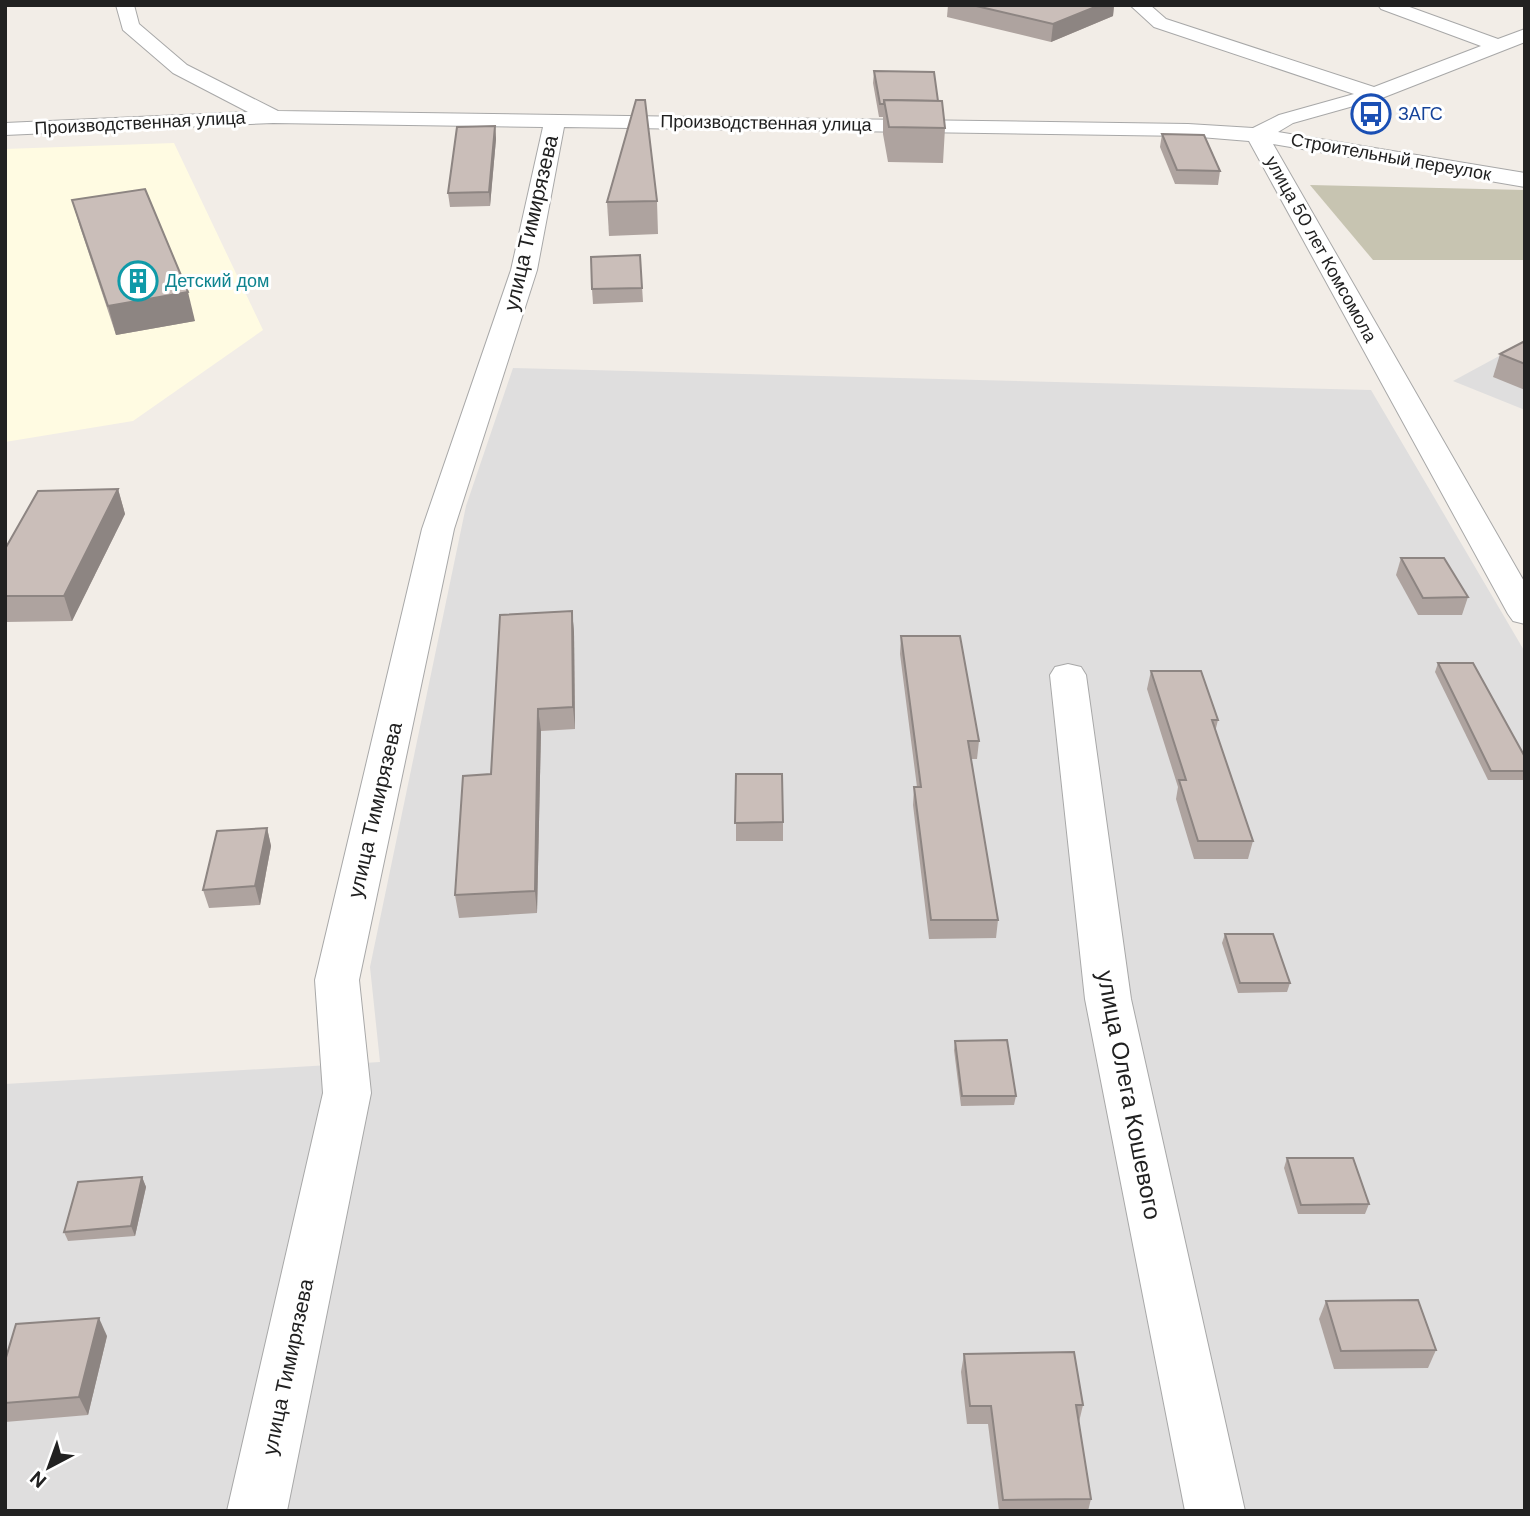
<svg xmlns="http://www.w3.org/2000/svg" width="1530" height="1516" font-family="'DM Sans',sans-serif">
<rect width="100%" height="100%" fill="#f2ede7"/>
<g fill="#dfdede">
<path d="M 1525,342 L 1525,410 L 1453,381 Z"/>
<path d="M 513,368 L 1371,390 L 1525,652 L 1525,1511 L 5,1511 L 5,1084 L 380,1062 L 370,967 L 466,506 Z"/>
</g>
<path fill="#fffbe2" d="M 174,143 L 263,330 L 133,421 L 5,442 L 5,149 Z"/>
<path fill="#c7c4b1" d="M 1310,185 L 1525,190 L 1525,260 L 1373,260 Z"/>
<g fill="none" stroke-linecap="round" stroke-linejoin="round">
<g stroke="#a8a8a8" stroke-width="2">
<g id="minor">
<path d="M 116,5 L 134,5 L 139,24 L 187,65 L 278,111 L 1188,124 L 1253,128 L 1279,115 L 1354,94 L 1154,27 L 1130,5 L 1150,5 L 1166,19 L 1374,87 L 1481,46 L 1381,9 L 1378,5 L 1404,5 L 1498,39 L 1525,29 L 1525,42 L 1382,98 L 1293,123 L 1278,132 L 1525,173 L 1525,187 L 1273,144 L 1525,583 L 1525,624 L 1513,621 L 1508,614 L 1249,141 L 1188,136 L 564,127 L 537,270 L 454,529 L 359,980 L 371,1093 L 287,1511 L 227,1511 L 323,1093 L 315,980 L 422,529 L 511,270 L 543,127 L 273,123 L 5,135 L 5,123 L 248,112 L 173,73 L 123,30 Z"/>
<path d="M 1068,664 L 1081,667 L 1086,675 L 1131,999 L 1245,1511 L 1185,1511 L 1085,999 L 1050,675 L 1055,667 Z"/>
</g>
</g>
<use href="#minor" fill="#fff" fill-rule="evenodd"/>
</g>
<g fill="#aea39f">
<path d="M 948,5 L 1114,5 L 1113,16 L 1051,42 L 947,17 Z"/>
<path d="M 874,71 L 938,101 L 945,128 L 943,163 L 888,162 L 883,134 L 883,117 L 879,117 L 873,83 Z"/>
<path d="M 495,126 L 496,139 L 490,206 L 450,207 L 448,193 Z"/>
<path d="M 1162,134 L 1220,171 L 1218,185 L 1175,184 L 1160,147 Z"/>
<path d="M 72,200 L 195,321 L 116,335 L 80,227 Z"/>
<path d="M 657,201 L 658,234 L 609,236 L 607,202 Z"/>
<path d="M 640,255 L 643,302 L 593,304 L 592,289 Z"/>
<path d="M 1525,341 L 1525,390 L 1493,377 L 1500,354 Z"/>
<path d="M 118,489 L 125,514 L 72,621 L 5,622 L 5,549 Z"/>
<path d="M 1401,558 L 1468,597 L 1462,615 L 1418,615 L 1396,575 Z"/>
<path d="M 572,611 L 574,632 L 575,729 L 541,731 L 537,913 L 459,918 L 455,895 L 491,774 Z"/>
<path d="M 901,636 L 979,741 L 977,759 L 971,759 L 998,920 L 996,938 L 929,939 L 913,805 L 914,787 L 917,787 L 900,654 Z"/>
<path d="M 1438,663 L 1525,757 L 1525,780 L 1488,780 L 1435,672 Z"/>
<path d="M 1151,671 L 1218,720 L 1215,732 L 1253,841 L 1248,859 L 1194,859 L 1176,799 L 1178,787 L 1147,689 Z"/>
<path d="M 736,774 L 783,822 L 783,841 L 736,841 Z"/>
<path d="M 267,828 L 271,846 L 260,905 L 209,908 L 203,890 Z"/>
<path d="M 1225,934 L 1290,983 L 1287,992 L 1238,993 L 1222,943 Z"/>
<path d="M 955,1041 L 1016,1096 L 1014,1105 L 961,1106 L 954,1050 Z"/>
<path d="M 1287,1158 L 1369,1204 L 1365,1214 L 1298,1214 L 1284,1168 Z"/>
<path d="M 142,1177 L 146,1187 L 135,1236 L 68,1241 L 64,1232 Z"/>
<path d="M 1326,1301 L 1436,1350 L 1428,1368 L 1334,1369 L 1319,1319 Z"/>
<path d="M 107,1336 L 88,1415 L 5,1422 L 5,1361 Z"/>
<path d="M 964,1354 L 1083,1405 L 1079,1422 L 1091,1499 L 1088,1511 L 999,1511 L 988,1424 L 967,1424 L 961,1372 Z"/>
</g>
<g fill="#8d8582">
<path d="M 1100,5 L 1114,5 L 1113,16 L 1051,42 L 1053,24 Z"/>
<path d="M 495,126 L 496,139 L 490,206 L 489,192 Z"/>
<path d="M 188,292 L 195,321 L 116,335 L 108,306 Z"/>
<path d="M 118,489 L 125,514 L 72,621 L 64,596 Z"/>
<path d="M 572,611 L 574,632 L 575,729 L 573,707 Z"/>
<path d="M 538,709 L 541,731 L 537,913 L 535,891 Z"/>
<path d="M 267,828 L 271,846 L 260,905 L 255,886 Z"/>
<path d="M 142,1177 L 146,1187 L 135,1236 L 131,1226 Z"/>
<path d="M 99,1318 L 107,1336 L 88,1415 L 79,1397 Z"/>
</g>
<g fill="#cabeb9" stroke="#8d8582" stroke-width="2">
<path d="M 972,5 L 1100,5 L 1053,24 Z"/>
<path d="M 874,71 L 934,72 L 938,101 L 884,100 L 884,104 L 880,104 Z"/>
<path d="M 636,100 L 645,100 L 657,201 L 607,202 Z"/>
<path d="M 884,100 L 942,101 L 945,128 L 889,127 Z"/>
<path d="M 495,126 L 489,192 L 448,193 L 457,127 Z"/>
<path d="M 1162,134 L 1204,135 L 1220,171 L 1177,170 Z"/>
<path d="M 145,189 L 188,292 L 108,306 L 72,200 Z"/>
<path d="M 640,255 L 642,288 L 592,289 L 591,257 Z"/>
<path d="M 1525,341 L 1525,364 L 1500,354 Z"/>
<path d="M 118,489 L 64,596 L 5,596 L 5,549 L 38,491 Z"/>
<path d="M 1401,558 L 1444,558 L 1468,597 L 1423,598 Z"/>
<path d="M 572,611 L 573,707 L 538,709 L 535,891 L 455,895 L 463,776 L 491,774 L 500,615 Z"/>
<path d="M 901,636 L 960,636 L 979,741 L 968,741 L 998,920 L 931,920 L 914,787 L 921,787 Z"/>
<path d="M 1438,663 L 1473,663 L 1525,757 L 1525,771 L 1491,771 Z"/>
<path d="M 1151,671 L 1201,671 L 1218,720 L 1212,720 L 1253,841 L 1198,841 L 1179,780 L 1186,780 Z"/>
<path d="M 736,774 L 782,774 L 783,822 L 735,823 Z"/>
<path d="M 267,828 L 255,886 L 203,890 L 217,831 Z"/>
<path d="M 1225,934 L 1273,934 L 1290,983 L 1240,983 Z"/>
<path d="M 1007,1040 L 1016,1096 L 962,1096 L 955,1041 Z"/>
<path d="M 1287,1158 L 1353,1158 L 1369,1204 L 1301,1205 Z"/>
<path d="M 142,1177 L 131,1226 L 64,1232 L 78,1182 Z"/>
<path d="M 1418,1300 L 1436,1350 L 1341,1351 L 1326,1301 Z"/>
<path d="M 99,1318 L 79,1397 L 5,1403 L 5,1361 L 16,1324 Z"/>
<path d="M 1074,1352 L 1083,1405 L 1076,1405 L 1091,1499 L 1003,1500 L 991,1406 L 970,1406 L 964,1354 Z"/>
</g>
<defs>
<g id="bus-ring" transform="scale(2.0125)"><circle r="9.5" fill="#fff" stroke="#1a4fb4" stroke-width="1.5"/><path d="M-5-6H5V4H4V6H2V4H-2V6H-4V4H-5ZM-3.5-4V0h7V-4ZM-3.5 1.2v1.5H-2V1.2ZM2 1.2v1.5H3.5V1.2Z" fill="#1a4fb4"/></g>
<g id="building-ring" transform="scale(2.0125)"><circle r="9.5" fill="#fff" stroke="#0f9aa8" stroke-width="1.5"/><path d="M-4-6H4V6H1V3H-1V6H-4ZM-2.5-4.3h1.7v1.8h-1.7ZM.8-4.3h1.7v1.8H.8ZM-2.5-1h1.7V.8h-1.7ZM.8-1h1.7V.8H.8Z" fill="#0f9aa8"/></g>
</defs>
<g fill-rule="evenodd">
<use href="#bus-ring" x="1371" y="114"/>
<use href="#building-ring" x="138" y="281"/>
</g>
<g text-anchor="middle" stroke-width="6" stroke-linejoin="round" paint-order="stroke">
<g font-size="18" fill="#164399" stroke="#fff" text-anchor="start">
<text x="1398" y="120">ЗАГС</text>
</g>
<g font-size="18" fill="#212121" stroke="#fff">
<text transform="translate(140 123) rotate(-3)" y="6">Производственная улица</text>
<text transform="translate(766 123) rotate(1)" y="6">Производственная улица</text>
<text transform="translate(1391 157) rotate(10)" y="6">Строительный переулок</text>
<text transform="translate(1321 249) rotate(61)" y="6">улица 50 лет Комсомола</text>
</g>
<g font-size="18" fill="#0d838f" stroke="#fff" text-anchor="start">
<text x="165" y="287">Детский дом</text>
</g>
<g font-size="21" fill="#212121" stroke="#fff">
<text transform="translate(531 223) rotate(-77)" y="7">улица Тимирязева</text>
<text transform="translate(375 810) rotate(-77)" y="7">улица Тимирязева</text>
<text transform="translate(288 1367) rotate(-78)" y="7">улица Тимирязева</text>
</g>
<g font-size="24" fill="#212121" stroke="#fff">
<text transform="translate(1129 1095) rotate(79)" y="8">улица Олега Кошевого</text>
</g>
</g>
<rect width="1530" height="1516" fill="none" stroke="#212121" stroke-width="14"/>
<g transform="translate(49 1467) rotate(221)" stroke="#ffffff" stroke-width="5" paint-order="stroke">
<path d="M0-5L12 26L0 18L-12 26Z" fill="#212121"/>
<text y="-10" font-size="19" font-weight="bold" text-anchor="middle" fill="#212121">N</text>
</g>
</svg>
